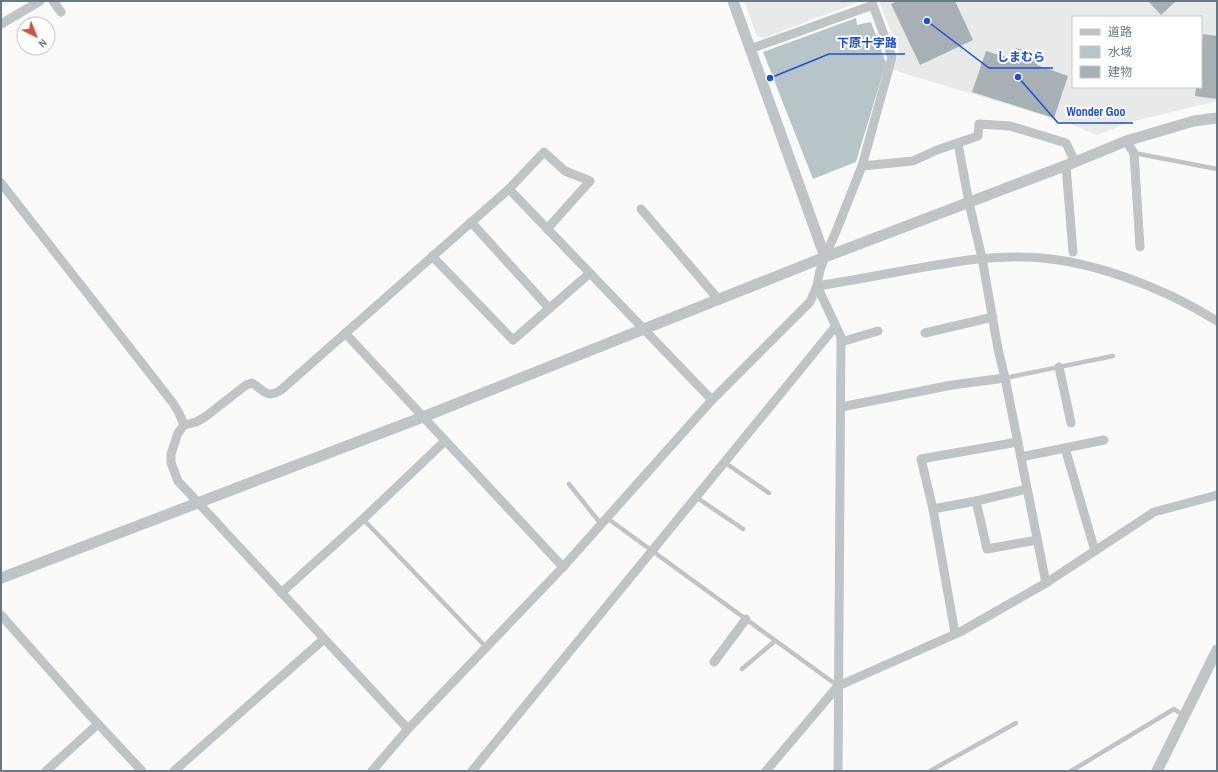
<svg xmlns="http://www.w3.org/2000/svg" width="1218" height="772" font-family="'Archivo Narrow','Noto Sans JP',sans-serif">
<rect width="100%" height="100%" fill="#fafaf8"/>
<g fill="#e8eae9" fill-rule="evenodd">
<path d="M 744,1 L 861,1 L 764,38 L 757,36 Z"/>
<path d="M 879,1 L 1217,1 L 1217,101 L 1130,122 L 1097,135 L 1068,123 L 893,70 L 899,53 ZM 1073,17 L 1201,17 L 1201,87 L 1073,87 Z"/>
</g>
<path fill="#b8c5c8" d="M 856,18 L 857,25 L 871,22 L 886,63 L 856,162 L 813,179 L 763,52 Z"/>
<g fill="#a6b0b5">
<path d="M 897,1 L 955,1 L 973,40 L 920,65 L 891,4 Z"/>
<path d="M 1148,1 L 1176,1 L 1161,15 Z"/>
<path d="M 1203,34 L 1217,36 L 1217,99 L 1195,96 L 1196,87 L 1201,87 L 1201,51 Z"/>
<path d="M 1016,48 L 1040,55 L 1037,65 L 1068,76 L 1054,118 L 972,92 L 986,51 L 1012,59 Z"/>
</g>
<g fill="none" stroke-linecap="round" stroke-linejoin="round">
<g stroke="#bfc4c7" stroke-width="4.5">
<path d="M 1134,153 L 1217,169"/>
<path d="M 1005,378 L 1113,356"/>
<path d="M 724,462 L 769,493"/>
<path d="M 569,484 L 601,524"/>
<path d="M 696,497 L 743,529"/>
<path d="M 607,518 L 838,686"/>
<path d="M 363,519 L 486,647"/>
<path d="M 742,669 L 775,641"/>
<path d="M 930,771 L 1016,723"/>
<path d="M 1071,771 L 1174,709 L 1184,716"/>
</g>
<g stroke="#bfc4c7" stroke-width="9">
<path d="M 53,1 L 61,12"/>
<path d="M 1,24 L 40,1"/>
<path d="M 750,49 L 873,5 L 892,57 L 862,166"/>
<path d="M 1126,141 L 1134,153 L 1140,247"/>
<path d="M 958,143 L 969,203 L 982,258 L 998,349 L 1005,378 L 1046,583"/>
<path d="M 1066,166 L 1073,252"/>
<path d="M 1,183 L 173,403 L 179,413 L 184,425"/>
<path d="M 509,189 L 544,152 L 565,171 L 590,181 L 547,229"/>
<path d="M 641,209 L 719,300"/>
<path d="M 471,222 L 549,308"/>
<path d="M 432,256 L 513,340 L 590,273"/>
<path d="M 817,286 L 841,337 L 838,771"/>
<path d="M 817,286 C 849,281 881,275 913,269 C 948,263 984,256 1021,257 C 1085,257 1163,287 1217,321"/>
<path d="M 345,333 L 563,567"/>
<path d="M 925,333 L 993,317"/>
<path d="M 841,342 L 878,331"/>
<path d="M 1059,367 L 1071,423"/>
<path d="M 841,407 L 952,385 L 1005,378"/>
<path d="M 1065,448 L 1095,551"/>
<path d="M 1021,457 L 1104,440"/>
<path d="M 976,501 L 987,549 L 1037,540"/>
<path d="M 933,509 L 976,501 L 1027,489"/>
<path d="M 281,593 L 363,519 L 445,441"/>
<path d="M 1,615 L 86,711 L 142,771"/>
<path d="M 955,633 L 933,509 L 921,459 L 1018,442"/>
<path d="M 714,662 L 746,619"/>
<path d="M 408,729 L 178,481 L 171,463 L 171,454 L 178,433 L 184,425 L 196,422 L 205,417 L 246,385 L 252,383 C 265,391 266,399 281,390 L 509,189 L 712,400"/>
<path d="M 46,771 L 98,724"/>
<path d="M 174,771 L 324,639"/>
<path d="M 372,771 L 408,729 L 563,567 L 712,400 L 810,302 L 817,286 L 820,270 L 825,257 L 837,229 L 862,166 L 913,161 L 937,150 L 978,136 L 979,124 L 1010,126 L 1066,143 L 1075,162"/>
<path d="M 472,771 L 835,327"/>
<path d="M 766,771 L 838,686 L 960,632 L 1046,583 L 1154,512 L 1217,495"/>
</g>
<g stroke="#bfc4c7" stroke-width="11">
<path d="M 733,1 L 825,257"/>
<path d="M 1,578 L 423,417 L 825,257 L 1075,162 L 1126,141 L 1194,121 L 1217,118"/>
<path d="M 1157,771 L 1217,650"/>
</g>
</g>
<path fill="none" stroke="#1d4ed8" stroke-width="1.5" d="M770 78L829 54H905M927 21L989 68H1053M1018 77L1058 123H1133"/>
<g fill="#1d4ed8" stroke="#fff" stroke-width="1.5">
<circle cx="770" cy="78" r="4"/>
<circle cx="927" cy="21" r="4"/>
<circle cx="1018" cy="77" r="4"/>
</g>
<g font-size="12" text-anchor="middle" font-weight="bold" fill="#1d4ed8" stroke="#fff" stroke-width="4" stroke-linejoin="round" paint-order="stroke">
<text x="867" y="47">下原十字路</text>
<text x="1021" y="61">しまむら</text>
<text x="1096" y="116">Wonder Goo</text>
</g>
<rect width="1218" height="772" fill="none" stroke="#667881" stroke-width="4"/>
<rect x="1072" y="16" width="130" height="72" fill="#ffffff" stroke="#c2c9cd"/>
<rect x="1080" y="29" width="20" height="6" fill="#bfc4c7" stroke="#c2c9cd"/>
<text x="1108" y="36" font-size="12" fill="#667881">道路</text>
<rect x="1080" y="46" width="20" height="12" fill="#b8c5c8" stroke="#c2c9cd"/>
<text x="1108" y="56" font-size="12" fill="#667881">水域</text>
<rect x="1080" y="66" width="20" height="12" fill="#a6b0b5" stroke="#c2c9cd"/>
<text x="1108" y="76" font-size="12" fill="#667881">建物</text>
<g transform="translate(36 36) rotate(137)"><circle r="19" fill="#ffffff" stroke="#c2c9cd"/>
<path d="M0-3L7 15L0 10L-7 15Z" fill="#d95038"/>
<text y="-6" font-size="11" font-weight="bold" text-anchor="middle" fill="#667881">N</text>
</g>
</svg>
